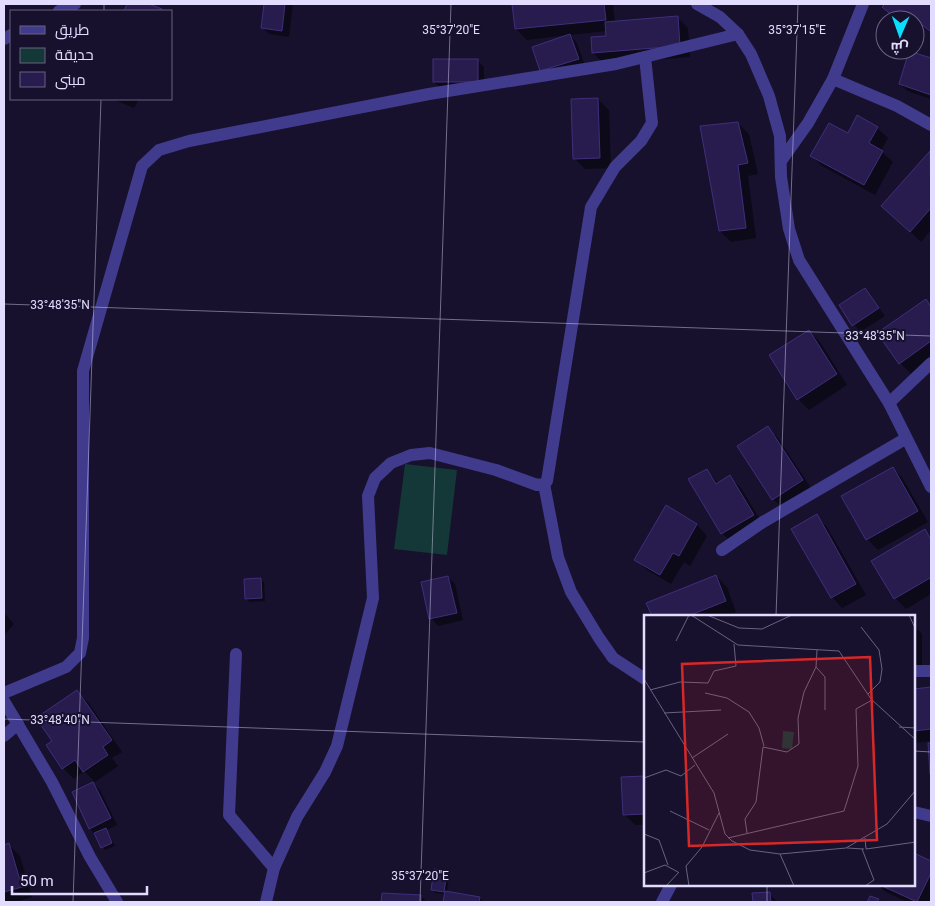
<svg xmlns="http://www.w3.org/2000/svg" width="935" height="906" font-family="Roboto,Cairo,sans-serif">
<rect width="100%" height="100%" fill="#17112d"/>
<path fill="#143737" d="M 405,464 L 457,470 L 447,555 L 394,549 Z"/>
<g fill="#0007">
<path d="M 128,4 L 146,4 L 162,11 L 125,11 Z"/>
<path d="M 265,4 L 293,4 L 289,37 L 269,34 L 262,27 Z"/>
<path d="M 513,4 L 613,4 L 615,22 L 677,17 L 688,28 L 690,57 L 604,64 L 593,53 L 607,37 L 607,31 L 570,35 L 577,43 L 585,66 L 541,71 L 567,35 L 527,40 L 516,29 Z"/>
<path d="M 886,4 L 931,4 L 931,33 L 923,27 L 917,36 L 915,20 L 897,20 L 883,7 Z"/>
<path d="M 910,53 L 931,59 L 931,99 L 907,91 L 900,84 Z"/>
<path d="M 477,60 L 484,67 L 484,89 L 441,89 L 434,82 Z"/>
<path d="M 112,99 L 139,99 L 134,108 Z"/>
<path d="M 598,99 L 609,110 L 611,168 L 585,169 L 574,158 Z"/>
<path d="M 738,123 L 749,134 L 758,174 L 748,176 L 756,238 L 731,242 L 720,231 Z"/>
<path d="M 877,128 L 888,138 L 881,151 L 893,162 L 875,195 L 822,166 L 811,155 L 848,135 Z"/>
<path d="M 930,153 L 931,230 L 921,242 L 883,206 Z"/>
<path d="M 865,289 L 885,316 L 860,332 L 840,306 Z"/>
<path d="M 926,301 L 931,307 L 931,359 L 911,374 L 900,363 Z"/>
<path d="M 809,331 L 820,342 L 847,385 L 809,410 L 798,399 Z"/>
<path d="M 768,428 L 778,438 L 813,491 L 784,510 L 773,499 Z"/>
<path d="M 893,468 L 903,479 L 928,522 L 878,550 L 867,539 L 843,497 Z"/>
<path d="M 707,470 L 719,484 L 730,477 L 741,488 L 764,526 L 733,544 L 722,533 Z"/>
<path d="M 666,507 L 697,525 L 707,536 L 690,566 L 684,562 L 671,584 L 647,570 L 636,560 Z"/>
<path d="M 816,516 L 827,527 L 866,595 L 842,608 L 832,597 Z"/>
<path d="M 925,531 L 931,537 L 931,594 L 906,609 L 895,598 Z"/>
<path d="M 716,576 L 727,587 L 736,612 L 725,616 L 653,616 Z"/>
<path d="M 448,577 L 455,584 L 463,620 L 438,626 L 431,618 Z"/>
<path d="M 260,579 L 264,582 L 265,601 L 250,602 L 246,599 Z"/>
<path d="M 4,613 L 14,624 L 4,635 Z"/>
<path d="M 914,625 L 922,634 L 922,665 L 914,665 Z"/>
<path d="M 931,688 L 931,741 L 914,743 L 914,690 Z"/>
<path d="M 77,692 L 88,702 L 122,752 L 112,758 L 118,766 L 95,782 L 84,771 L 74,779 L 63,768 L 54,741 Z"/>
<path d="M 645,777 L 645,825 L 635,825 L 624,814 Z"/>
<path d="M 93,783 L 100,790 L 117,825 L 107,830 L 115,846 L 105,850 L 90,828 Z"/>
<path d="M 9,845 L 20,856 L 32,897 L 16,902 L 4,902 L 4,846 Z"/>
<path d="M 914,854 L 931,862 L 931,902 L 907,902 L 884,891 L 878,885 L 914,885 Z"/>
<path d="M 446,872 L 449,876 L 447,893 L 480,898 L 484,902 L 444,902 L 446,894 L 435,893 L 432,889 Z"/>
<path d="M 383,894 L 421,896 L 427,902 L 382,902 Z"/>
<path d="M 754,894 L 770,894 L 777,902 L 754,902 Z"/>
</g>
<g fill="#281c4f" stroke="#402e7b">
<path d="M 127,4 L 149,4 L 162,9 L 161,11 L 124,11 Z"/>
<path d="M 264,4 L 285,4 L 282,31 L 261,28 Z"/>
<path d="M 512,4 L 604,4 L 606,20 L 515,29 Z"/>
<path d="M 885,4 L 931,4 L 931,32 L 912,17 L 910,20 L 898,20 L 882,7 Z"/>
<path d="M 678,16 L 680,46 L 592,53 L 591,37 L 606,36 L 605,22 Z"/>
<path d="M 570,34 L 579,59 L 540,71 L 532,47 Z"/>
<path d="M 909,51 L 931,58 L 931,95 L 899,84 Z"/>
<rect x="433" y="59" width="45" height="23"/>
<path d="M 598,98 L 600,158 L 573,159 L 571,99 Z"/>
<path d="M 857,115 L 878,127 L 869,143 L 883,151 L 864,185 L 810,156 L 829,123 L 848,133 Z"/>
<path d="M 738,122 L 748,163 L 738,165 L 746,228 L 719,231 L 700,126 Z"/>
<path d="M 930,151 L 931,208 L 910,232 L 881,206 Z"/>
<path d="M 865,288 L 879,308 L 852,326 L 839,305 Z"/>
<path d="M 926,299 L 931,307 L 931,341 L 899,364 L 877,333 Z"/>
<path d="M 809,330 L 837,374 L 797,400 L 769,355 Z"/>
<path d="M 768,426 L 803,480 L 772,500 L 737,446 Z"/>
<path d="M 893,467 L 918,511 L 866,540 L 841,496 Z"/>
<path d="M 707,469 L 716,484 L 730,475 L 754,515 L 721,534 L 688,479 Z"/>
<path d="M 666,505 L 697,524 L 679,556 L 673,553 L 660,575 L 634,560 Z"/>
<path d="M 817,514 L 856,584 L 831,598 L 791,529 Z"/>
<path d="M 925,529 L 931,540 L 931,581 L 930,578 L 894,599 L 871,561 Z"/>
<path d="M 716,575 L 726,601 L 688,616 L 652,616 L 646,603 Z"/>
<path d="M 448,576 L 457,613 L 429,619 L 421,582 Z"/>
<path d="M 261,578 L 262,598 L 245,599 L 244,579 Z"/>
<path d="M 931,687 L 931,729 L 914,731 L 914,689 Z"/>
<path d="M 77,690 L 112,740 L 103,747 L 108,755 L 83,772 L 75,760 L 62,769 L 46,745 L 52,741 L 36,718 Z"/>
<path d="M 928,743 L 931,743 L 931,774 L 930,774 Z"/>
<path d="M 645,776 L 645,814 L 623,815 L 621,777 Z"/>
<path d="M 93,782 L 111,818 L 89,829 L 72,792 Z"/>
<path d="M 106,828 L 112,843 L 101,848 L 94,833 Z"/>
<path d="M 9,843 L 22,887 L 4,892 L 4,845 Z"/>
<path d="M 914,853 L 931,861 L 931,873 L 917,902 L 880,885 L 914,885 Z"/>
<path d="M 434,869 L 447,871 L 444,892 L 431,890 Z"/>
<path d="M 445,891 L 480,897 L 479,902 L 443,902 Z"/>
<path d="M 770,892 L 771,902 L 753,902 L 752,893 Z"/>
<path d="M 382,893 L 421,895 L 421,902 L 381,902 Z"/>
<path d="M 870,896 L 879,899 L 877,902 L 867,902 Z"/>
</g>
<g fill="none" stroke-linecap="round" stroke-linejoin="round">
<g stroke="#413b8d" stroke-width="12">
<path d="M 697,4 L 720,17 L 738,34 L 751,54 L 769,96 L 780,136 L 781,177 L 789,229 L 799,260 L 889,403 L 931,487"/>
<path d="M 59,11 L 75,4"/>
<path d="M 4,39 L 11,35"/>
<path d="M 833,79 L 897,106 L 931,125"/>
<path d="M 781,161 L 808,123 L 833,79 L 863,4"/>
<path d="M 889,403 L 931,363"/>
<path d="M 544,484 L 558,557 L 571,592 L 599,638 L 613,658 L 645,679"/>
<path d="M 722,550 L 763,522 L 905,439"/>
<path d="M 236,654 L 229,815 L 274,868"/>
<path d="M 914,671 L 931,671"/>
<path d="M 4,693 L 66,667 L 80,653 L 83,638 L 83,371 L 142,166 L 159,150 L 189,141 L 429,94 L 616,64 L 738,34"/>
<path d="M 4,736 L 18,724"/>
<path d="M 914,812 L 931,816"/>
<path d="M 266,902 L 274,868 L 297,817 L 325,772 L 337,746 L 373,598 L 368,496 L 375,478 L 391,463 L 411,455 L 430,453 L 496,470 L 537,485 L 544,484 L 547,481 L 591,207 L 615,167 L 641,141 L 652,123 L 645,57"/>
<path d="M 662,902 L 671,885"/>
</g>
<path stroke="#413b8d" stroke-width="12" d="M 4,701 L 52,782 L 90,857 L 117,902"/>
</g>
<path fill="none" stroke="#e2ddff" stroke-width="1" stroke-opacity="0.45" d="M 104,11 L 104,4M 4,304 L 931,336M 776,616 L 798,4M 4,719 L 645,742M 914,751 L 931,752M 73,902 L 101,99M 420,902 L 451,4M 767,902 L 767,885"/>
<g transform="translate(644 615)">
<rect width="271" height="271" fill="#17112d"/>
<path d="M 139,116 L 150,117 L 148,134 L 138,133 Z" fill="#143737"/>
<path fill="none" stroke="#686381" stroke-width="1" d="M 47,0 L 94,30 L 195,36 L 227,84 L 272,125M 63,0 L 95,13 L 118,14 L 148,0M 265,0 L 272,15M 217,12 L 235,35 L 238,54 L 236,67 L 224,79M 32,26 L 45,0M 172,52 L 181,62 L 181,95M 0,64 L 70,178 L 81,219 L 88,226 L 106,235 L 136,239 L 202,233 L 243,209 L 272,175M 6,75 L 36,67 L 64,68 L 70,56 L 92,51 L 90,29M 61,78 L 83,83 L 105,97 L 115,113 L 120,131M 20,98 L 77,95M 255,112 L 272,113M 48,143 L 84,119M 0,163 L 22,155 L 37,161 L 51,150M 26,196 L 65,215M 103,218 L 101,204 L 112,187 L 119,132 L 143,137 L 155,129 L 154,103 L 160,77 L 172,52 L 173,35M 0,219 L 15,225 L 24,250M 84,223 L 200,196 L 214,151 L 212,94 L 228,85M 221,223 L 222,234 L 272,227M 203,233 L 220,234M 218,234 L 230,265 L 221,271M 136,239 L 150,271M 0,258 L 21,250 L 34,257M 22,271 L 35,257M 45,271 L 42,251 L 58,232 L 75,198"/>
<path fill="#d62828" fill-opacity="0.15" stroke="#d62828" stroke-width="2.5" d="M 226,42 L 233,225 L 45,231 L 38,49 Z"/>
<rect width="271" height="271" fill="none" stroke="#e2ddff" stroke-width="2.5"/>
</g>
<g font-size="12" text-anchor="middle" fill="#e2ddff" stroke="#17112d" stroke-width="4" stroke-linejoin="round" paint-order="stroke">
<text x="451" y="34">35°37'20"E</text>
<text x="797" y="34">35°37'15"E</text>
<text x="60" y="309">33°48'35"N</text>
<text x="875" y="340">33°48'35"N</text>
<text x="60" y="724">33°48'40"N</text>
<text x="420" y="880">35°37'20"E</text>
</g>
<rect width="935" height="906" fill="none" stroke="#e2ddff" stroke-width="10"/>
<rect x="10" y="10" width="162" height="90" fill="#17112d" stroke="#686381"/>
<rect x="20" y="26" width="25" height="8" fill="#413b8d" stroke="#686381"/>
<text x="55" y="35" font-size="15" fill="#e2ddff">طريق</text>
<rect x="20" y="48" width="25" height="15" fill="#143737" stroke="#686381"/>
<text x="55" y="60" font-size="15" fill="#e2ddff">حديقة</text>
<rect x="20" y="72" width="25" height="15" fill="#281c4f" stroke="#686381"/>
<text x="55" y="85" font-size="15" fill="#e2ddff">مبنى</text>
<g transform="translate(900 35) rotate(182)"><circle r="24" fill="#17112d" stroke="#686381"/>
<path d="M0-4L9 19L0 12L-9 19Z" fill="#09deff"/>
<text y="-8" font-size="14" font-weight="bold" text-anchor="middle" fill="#e2ddff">ش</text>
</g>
<path d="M12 886v8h135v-8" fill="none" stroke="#e2ddff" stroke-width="2.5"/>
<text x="20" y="886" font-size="15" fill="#e2ddff" stroke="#17112d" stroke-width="4" paint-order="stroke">50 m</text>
</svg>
